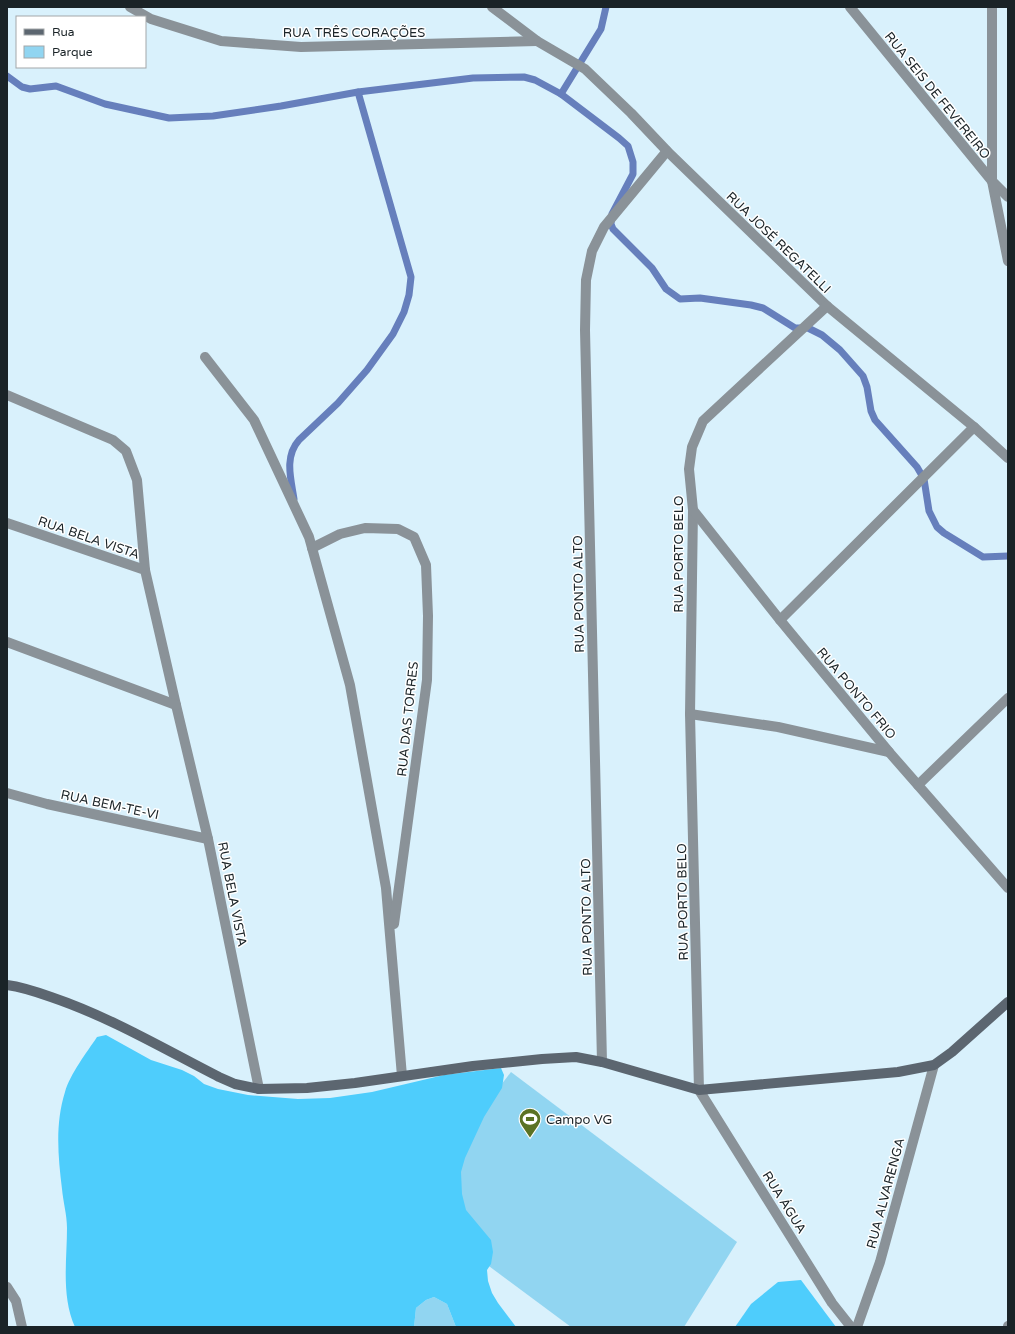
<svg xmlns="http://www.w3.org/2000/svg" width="1015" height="1334" font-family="'Varela Round',sans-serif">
<rect width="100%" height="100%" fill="#d9f1fc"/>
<g fill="#91d5f1">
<path d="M 511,1072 L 737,1242 L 684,1327 L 571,1327 L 408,1206 Z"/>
<path d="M 434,1297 L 447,1304 L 456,1327 L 414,1327 L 416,1308 L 426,1300 Z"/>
</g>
<g fill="#4ecdfc">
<path d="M 106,1035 L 151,1060 L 182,1070 L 194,1076 L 204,1084 L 218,1089 L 248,1095 L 298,1099 L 330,1098 L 372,1092 L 444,1075 L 501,1068 L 504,1075 L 502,1088 L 484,1117 L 465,1158 L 461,1172 L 462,1194 L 466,1210 L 491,1240 L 493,1252 L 491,1264 L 487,1270 L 488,1281 L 492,1293 L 498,1303 L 516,1327 L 456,1327 L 447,1304 L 434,1297 L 426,1300 L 416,1308 L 414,1327 L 75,1327 C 61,1296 67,1260 67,1228 C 67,1215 63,1201 62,1189 C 58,1156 55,1124 65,1092 C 70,1074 87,1052 97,1037 Z"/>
<path d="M 801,1280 L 836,1327 L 735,1327 L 751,1304 L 778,1282 Z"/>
</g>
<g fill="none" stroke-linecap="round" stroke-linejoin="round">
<g stroke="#667fbc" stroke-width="7">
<path d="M 7,76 L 22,87 L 30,89 L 56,86 L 105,104 L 169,118 L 213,116 L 281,106 L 358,92 L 473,78 L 524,77 L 535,80 L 561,94 L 619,138 L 628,146 L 633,162 L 633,174 L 612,214 L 611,224 L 613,229 L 652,268 L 666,289 L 680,299 L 700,298 L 751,305 L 763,308 L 795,328 L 808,328 L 822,335 L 840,350 L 863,376 L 867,387 L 871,411 L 875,420 L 917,467 L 924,479 L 929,511 L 937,527 L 944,533 L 983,557 L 1008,556"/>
<path d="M 561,94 L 601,29 L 606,7"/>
<path d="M 294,499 C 291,479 284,457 299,440 L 338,403 L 367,370 L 393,334 L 404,312 L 409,295 L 411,277 L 358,92"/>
</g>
<g stroke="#8a9298" stroke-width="10">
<path d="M 130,7 L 151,19 L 221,41 L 301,47 L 537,41"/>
<path d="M 492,7 L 537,41 L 585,69 L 631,113 L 667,151 L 827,306 L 974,427 L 1008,458"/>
<path d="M 850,7 L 992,181 L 1008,197"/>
<path d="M 992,7 L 992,181 L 1008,261"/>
<path d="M 827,306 L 703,421 L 692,447 L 689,469 L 693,510 L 690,714 L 699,1090 L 832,1303 L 851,1327"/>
<path d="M 205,357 L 254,420 L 309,537 L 350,685 L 386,888 L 402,1076"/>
<path d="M 7,395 L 113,440 L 126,451 L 137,480 L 145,570"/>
<path d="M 693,510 L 780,620 L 889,752 L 1008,888"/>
<path d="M 7,523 L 145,570 L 176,705 L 208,839 L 259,1089"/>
<path d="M 312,548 L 340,534 L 365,528 L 398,529 L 414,537 L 426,565 L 428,616 L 427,680 L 394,924"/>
<path d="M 780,620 L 974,427"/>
<path d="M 7,642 L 176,705"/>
<path d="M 690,714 L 778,727 L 889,752"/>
<path d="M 918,785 L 1008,698"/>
<path d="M 7,793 L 47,804 L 208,839"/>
<path d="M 602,1062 L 585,330 L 586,280 L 592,251 L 604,227 L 667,151"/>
<path d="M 7,1287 L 16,1301 L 22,1327"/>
<path d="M 857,1327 L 880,1262 L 934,1065"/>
<path d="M 1008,1327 L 1008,1326"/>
</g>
<path stroke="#5c6670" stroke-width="10" d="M 7,985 C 22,987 37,992 51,997 C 110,1017 164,1049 219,1077 L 235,1084 L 259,1089 L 307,1088 L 355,1083 L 473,1066 L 542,1059 L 576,1057 L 602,1062 L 699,1090 L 898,1072 L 934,1065 L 952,1052 L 1008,1002"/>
</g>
<defs>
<g id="stadium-pin" transform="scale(1.15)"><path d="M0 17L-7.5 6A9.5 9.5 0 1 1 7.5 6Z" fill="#5b7224" stroke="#fff"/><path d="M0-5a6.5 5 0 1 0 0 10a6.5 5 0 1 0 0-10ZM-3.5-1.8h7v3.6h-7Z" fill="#fff"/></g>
</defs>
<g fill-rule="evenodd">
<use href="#stadium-pin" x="530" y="1119"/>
</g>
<g text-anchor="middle" stroke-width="3" stroke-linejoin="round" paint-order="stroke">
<g font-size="13" fill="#1a2327" stroke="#fff">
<text x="354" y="37">RUA TRÊS CORAÇÕES</text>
<text transform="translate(938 95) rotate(51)" y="5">RUA SEIS DE FEVEREIRO</text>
<text transform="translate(779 242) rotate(44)" y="5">RUA JOSÉ REGATELLI</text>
<text transform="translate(89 537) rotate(19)" y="5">RUA BELA VISTA</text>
<text transform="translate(678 554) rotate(-90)" y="5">RUA PORTO BELO</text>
<text transform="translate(578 594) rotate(-91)" y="5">RUA PONTO ALTO</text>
<text transform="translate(857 693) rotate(50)" y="5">RUA PONTO FRIO</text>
<text transform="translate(407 719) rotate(-84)" y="5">RUA DAS TORRES</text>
<text transform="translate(110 804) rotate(12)" y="5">RUA BEM-TE-VI</text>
<text transform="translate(233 894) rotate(79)" y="5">RUA BELA VISTA</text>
<text transform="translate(682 902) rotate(-91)" y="5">RUA PORTO BELO</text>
<text transform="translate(586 917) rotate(-91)" y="5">RUA PONTO ALTO</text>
<text transform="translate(885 1193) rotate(-75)" y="5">RUA ALVARENGA</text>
<text transform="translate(785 1202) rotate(58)" y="5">RUA ÁGUA</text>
</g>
<g font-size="13" fill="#1a2327" stroke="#fff" text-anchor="start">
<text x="546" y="1124">Campo VG</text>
</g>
</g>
<rect width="1015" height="1334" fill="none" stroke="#1a2327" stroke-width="16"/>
<rect x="16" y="16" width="130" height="52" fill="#ffffff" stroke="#a3a7a9"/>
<rect x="24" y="29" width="20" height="6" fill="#5c6670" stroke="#a3a7a9"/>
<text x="52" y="36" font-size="12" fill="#1a2327">Rua</text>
<rect x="24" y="46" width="20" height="12" fill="#91d5f1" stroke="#a3a7a9"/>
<text x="52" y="56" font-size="12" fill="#1a2327">Parque</text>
</svg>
